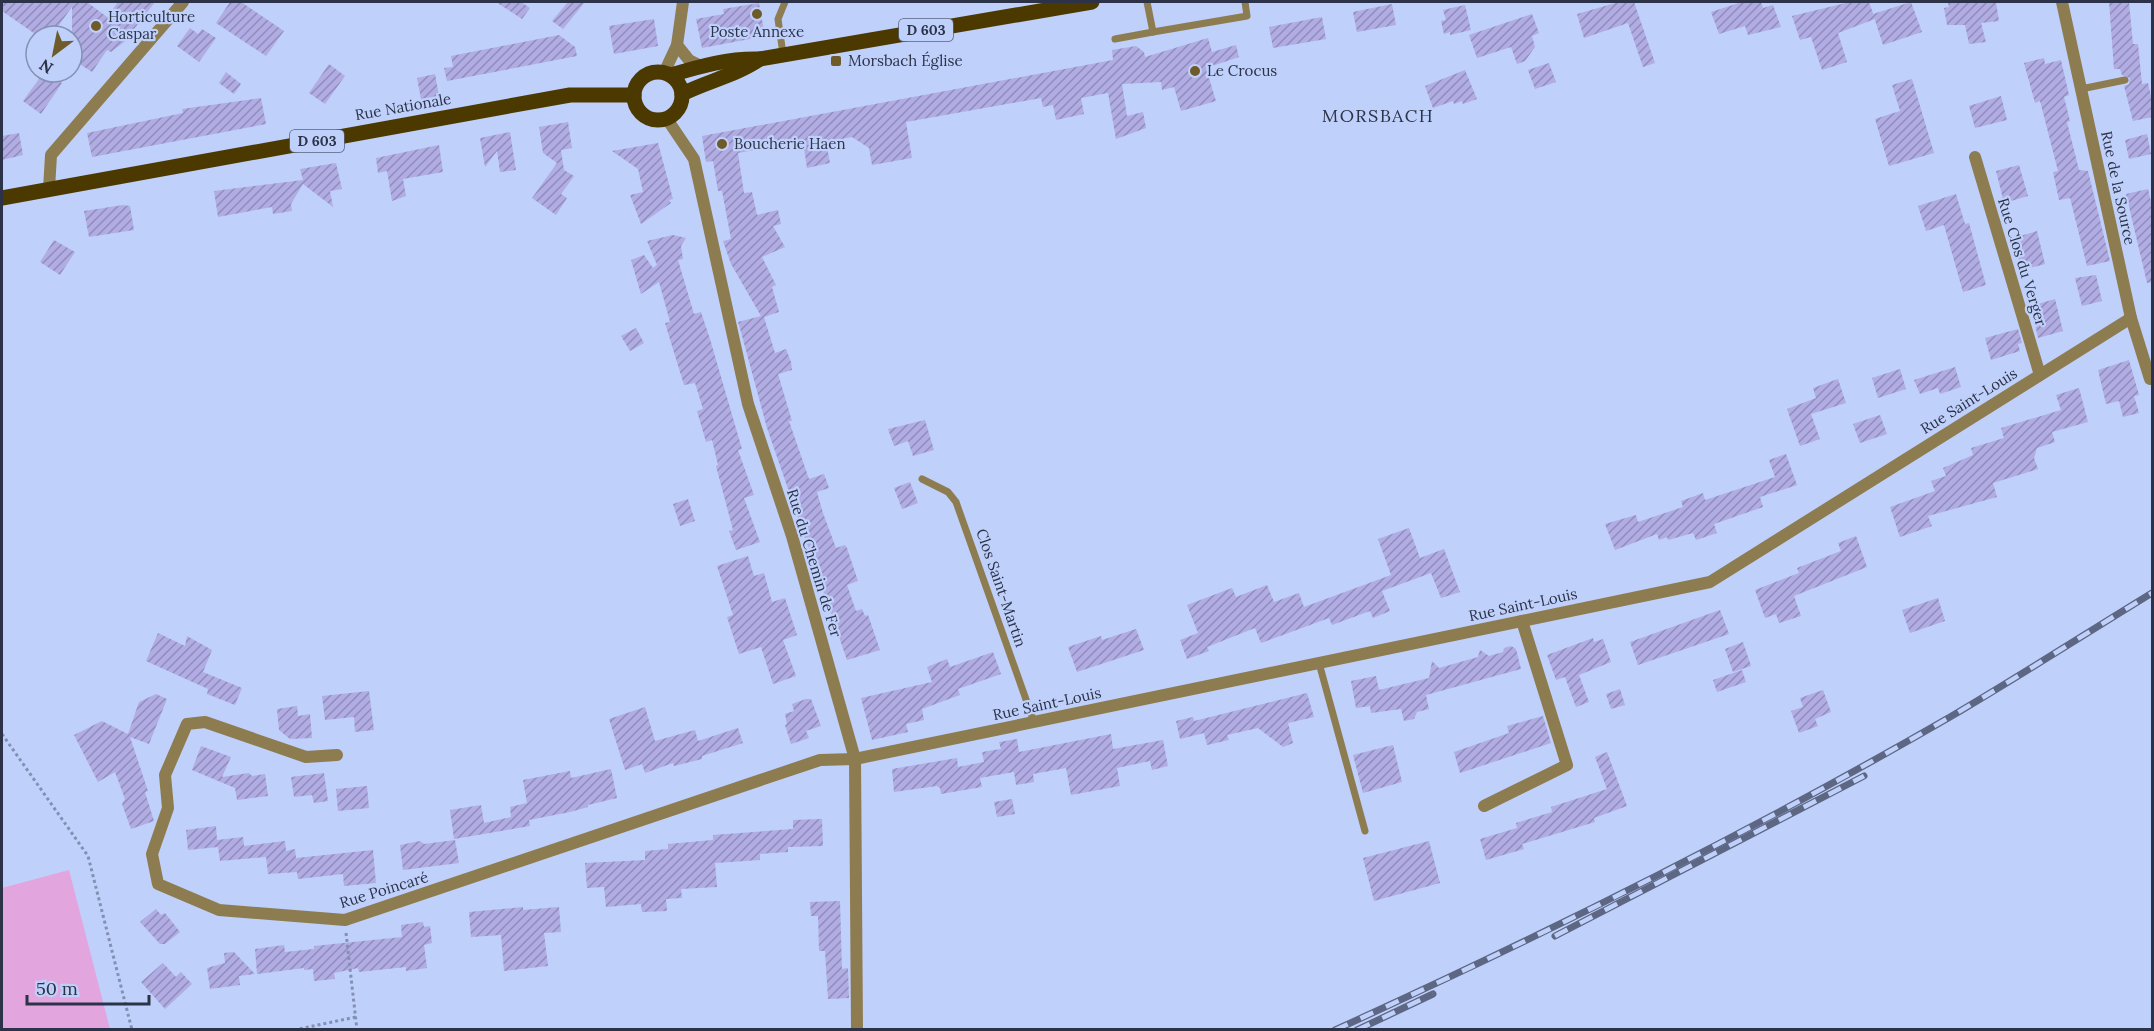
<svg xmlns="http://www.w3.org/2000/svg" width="2154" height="1031" font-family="Lora,serif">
<defs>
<pattern id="building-hatch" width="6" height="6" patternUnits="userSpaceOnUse" patternTransform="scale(1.5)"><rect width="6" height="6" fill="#b1ace3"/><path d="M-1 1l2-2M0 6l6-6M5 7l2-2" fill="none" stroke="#908dba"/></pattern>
</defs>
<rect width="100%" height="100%" fill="#bfd0fb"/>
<path fill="#e2a5de" d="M 69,870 L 110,1029 L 2,1029 L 2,888 Z"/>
<g fill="url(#building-hatch)">
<path d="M 2,2 L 87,2 L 107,17 L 118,2 L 155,2 L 124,42 L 111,52 L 107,50 L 92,72 L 72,59 L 72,7 L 51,36 L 38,36 L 2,11 Z"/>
<path d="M 230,2 L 241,2 L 284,31 L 266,56 L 216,23 Z"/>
<path d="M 496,2 L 521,2 L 530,8 L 522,19 Z"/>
<path d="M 568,2 L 585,2 L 563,29 L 552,21 Z"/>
<path d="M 1619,2 L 1634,2 L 1655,63 L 1643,67 L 1628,23 L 1584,38 L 1577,14 Z"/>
<path d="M 1742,2 L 1761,2 L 1763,8 L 1773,5 L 1781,27 L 1748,35 L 1745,26 L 1719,34 L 1711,12 Z"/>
<path d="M 1850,2 L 1869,2 L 1875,19 L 1838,33 L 1847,62 L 1822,70 L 1811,37 L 1800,40 L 1792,16 Z"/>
<path d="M 1911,2 L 1922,32 L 1883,45 L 1873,14 Z"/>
<path d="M 1960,2 L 1996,2 L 1999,21 L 1981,23 L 1986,42 L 1969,44 L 1965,25 L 1947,25 L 1944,8 L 1949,7 L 1948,3 Z"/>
<path d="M 2109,2 L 2129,2 L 2133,44 L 2138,44 L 2142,84 L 2148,83 L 2152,101 L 2152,117 L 2133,121 L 2124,86 L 2129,84 L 2130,78 L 2122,75 L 2120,69 L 2114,69 Z"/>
<path d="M 759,3 L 765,36 L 702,48 L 696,19 L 724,14 L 723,9 Z"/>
<path d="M 1392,4 L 1396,25 L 1357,32 L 1353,12 Z"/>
<path d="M 1465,5 L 1471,30 L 1450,35 L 1450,32 L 1444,34 L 1441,21 L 1446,20 L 1443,10 Z"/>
<path d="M 1532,14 L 1539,33 L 1532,36 L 1535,47 L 1525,61 L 1517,64 L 1511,47 L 1477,58 L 1469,35 Z"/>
<path d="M 1322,17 L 1326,39 L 1273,48 L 1269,27 Z"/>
<path d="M 654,19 L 658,46 L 614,54 L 609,26 Z"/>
<path d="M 190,28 L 198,34 L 202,29 L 216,38 L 199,62 L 177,46 Z"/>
<path d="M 559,35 L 575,47 L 577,56 L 447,81 L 444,68 L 453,67 L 451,56 Z"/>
<path d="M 1208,38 L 1212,52 L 1236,45 L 1239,57 L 1206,68 L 1216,101 L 1181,111 L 1174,87 L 1162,90 L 1161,82 L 1122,84 L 1127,116 L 1143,112 L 1146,128 L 1116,139 L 1108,93 L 1081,98 L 1084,114 L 1056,120 L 1053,105 L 1043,107 L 1041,98 L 906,122 L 912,158 L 872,165 L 869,148 L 852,137 L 826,142 L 830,163 L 807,168 L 803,141 L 738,153 L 744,193 L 752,192 L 757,215 L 778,210 L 781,224 L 773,226 L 785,247 L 762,257 L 776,285 L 772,287 L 779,312 L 764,317 L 775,353 L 786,349 L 791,362 L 792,370 L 778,374 L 792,421 L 789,421 L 809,479 L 824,474 L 829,488 L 817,492 L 823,513 L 836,548 L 845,545 L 847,548 L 858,581 L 847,585 L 856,611 L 862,609 L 865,616 L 868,615 L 880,650 L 847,660 L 767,428 L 741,332 L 738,322 L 761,316 L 731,264 L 723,241 L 731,239 L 722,191 L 718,191 L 713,161 L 706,162 L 702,136 L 1113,60 L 1112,50 L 1136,46 L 1144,52 L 1145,57 Z"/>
<path d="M 2044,58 L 2045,64 L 2061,60 L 2069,95 L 2064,97 L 2070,121 L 2067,122 L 2079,170 L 2088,171 L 2110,261 L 2087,266 L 2070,198 L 2059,200 L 2053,172 L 2058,171 L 2040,101 L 2035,103 L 2024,63 Z"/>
<path d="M 1549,63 L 1556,82 L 1535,89 L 1528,70 Z"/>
<path d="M 329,64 L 345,76 L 325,104 L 309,93 Z"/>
<path d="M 1465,70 L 1477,99 L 1463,104 L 1462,101 L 1454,104 L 1453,101 L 1433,108 L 1425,86 Z"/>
<path d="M 44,72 L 62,83 L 41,114 L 23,101 Z"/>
<path d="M 226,72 L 241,84 L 234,94 L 219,83 Z"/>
<path d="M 435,74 L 439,96 L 421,99 L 417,78 Z"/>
<path d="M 1912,79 L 1934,153 L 1889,166 L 1875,119 L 1900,111 L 1892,85 Z"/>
<path d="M 2001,96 L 2007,120 L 1975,128 L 1969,106 Z"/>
<path d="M 261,98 L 266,124 L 92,157 L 87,133 L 183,113 L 182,109 Z"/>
<path d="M 568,122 L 572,148 L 561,150 L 564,170 L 574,176 L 561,194 L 567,198 L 556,215 L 532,198 L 557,163 L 543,153 L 539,127 Z"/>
<path d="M 510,132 L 516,170 L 500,172 L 497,151 L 485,167 L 480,138 Z"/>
<path d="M 19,133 L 23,155 L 2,160 L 2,136 Z"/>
<path d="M 2147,134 L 2151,154 L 2129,159 L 2125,140 Z"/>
<path d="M 658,143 L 673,199 L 669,200 L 671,203 L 641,224 L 630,195 L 643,192 L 638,169 L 612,151 Z"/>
<path d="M 439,145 L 443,172 L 403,179 L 406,196 L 392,201 L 387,171 L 378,173 L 376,158 Z"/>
<path d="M 336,163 L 342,189 L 330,191 L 333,207 L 303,184 L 291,204 L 292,211 L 273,214 L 272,207 L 218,217 L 214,191 L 303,180 L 300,169 Z"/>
<path d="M 2019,165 L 2028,196 L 2004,203 L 1996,171 Z"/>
<path d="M 2148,189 L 2152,206 L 2152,282 L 2147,283 L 2126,194 Z"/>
<path d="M 1956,194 L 1965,224 L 1969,223 L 1986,285 L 1963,292 L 1944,225 L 1926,231 L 1918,206 Z"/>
<path d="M 123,205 L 130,206 L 134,230 L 89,237 L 84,211 Z"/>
<path d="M 2037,231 L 2045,264 L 2022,270 L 2013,238 Z"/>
<path d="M 673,235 L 686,238 L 681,246 L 683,259 L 678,260 L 694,314 L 701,312 L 710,339 L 742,449 L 738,450 L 754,495 L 744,498 L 760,542 L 736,550 L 729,531 L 733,530 L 716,466 L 718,465 L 712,440 L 706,442 L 697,411 L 703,409 L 695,383 L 684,385 L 665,323 L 670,322 L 659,282 L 641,294 L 631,260 L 644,255 L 653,268 L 657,265 L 647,241 Z"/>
<path d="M 54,240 L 75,252 L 60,275 L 40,262 Z"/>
<path d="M 2096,275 L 2102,301 L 2082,306 L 2075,278 Z"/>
<path d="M 2055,299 L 2063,331 L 2038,338 L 2031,306 Z"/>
<path d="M 636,328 L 644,343 L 630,351 L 621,336 Z"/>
<path d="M 2018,329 L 2022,343 L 2018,344 L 2020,351 L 1991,360 L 1985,338 Z"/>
<path d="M 2129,360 L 2139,395 L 2134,396 L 2139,413 L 2123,417 L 2119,401 L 2106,404 L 2098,370 Z"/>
<path d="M 1955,367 L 1961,387 L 1940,394 L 1938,388 L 1920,394 L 1914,380 Z"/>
<path d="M 1900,369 L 1906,389 L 1878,398 L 1872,378 Z"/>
<path d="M 1838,379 L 1846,403 L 1811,414 L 1820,439 L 1800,446 L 1787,409 L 1816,398 L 1813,388 Z"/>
<path d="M 2079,388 L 2088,422 L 2052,432 L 2055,442 L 2037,448 L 2034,458 L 2038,469 L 1993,483 L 1997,497 L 1928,516 L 1932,526 L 1900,537 L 1890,507 L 1935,491 L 1931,481 L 1946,476 L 1943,468 L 1973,455 L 1971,448 L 2004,438 L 2001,428 L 2061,410 L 2056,395 Z"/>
<path d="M 1880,415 L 1887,434 L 1860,443 L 1853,424 Z"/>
<path d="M 925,420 L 934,450 L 913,456 L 908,441 L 894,446 L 888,429 Z"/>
<path d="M 1786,454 L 1797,485 L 1760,497 L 1763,507 L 1714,524 L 1717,533 L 1696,540 L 1693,533 L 1668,540 L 1667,537 L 1659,540 L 1657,534 L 1615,550 L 1605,524 L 1636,515 L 1638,522 L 1683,507 L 1681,501 L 1703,493 L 1705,500 L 1775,477 L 1769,460 Z"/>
<path d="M 910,482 L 918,503 L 902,509 L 894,488 Z"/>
<path d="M 688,499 L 695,521 L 680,526 L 673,504 Z"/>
<path d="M 1409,528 L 1420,558 L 1444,549 L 1460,592 L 1441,598 L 1431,573 L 1382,591 L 1390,611 L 1373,618 L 1370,611 L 1332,625 L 1329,618 L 1261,643 L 1255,628 L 1207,647 L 1209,651 L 1187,659 L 1180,640 L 1198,633 L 1187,605 L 1232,588 L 1236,597 L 1267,585 L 1274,602 L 1299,593 L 1304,607 L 1391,575 L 1378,539 Z"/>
<path d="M 1856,536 L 1867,567 L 1794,596 L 1801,616 L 1779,623 L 1776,614 L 1765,618 L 1755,590 L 1799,573 L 1797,568 L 1841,551 L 1838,543 Z"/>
<path d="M 748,556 L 754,576 L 764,573 L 772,602 L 785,598 L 797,635 L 783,640 L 796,676 L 773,684 L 761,647 L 739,654 L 727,617 L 733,615 L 717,566 Z"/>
<path d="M 1938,598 L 1945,621 L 1910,633 L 1902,610 Z"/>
<path d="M 1720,610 L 1729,634 L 1638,665 L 1630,642 Z"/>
<path d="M 1136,629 L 1144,650 L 1077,672 L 1068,647 L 1101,636 L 1102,640 Z"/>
<path d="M 158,633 L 185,646 L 187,636 L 212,650 L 203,672 L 242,688 L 235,705 L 207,694 L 208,689 L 146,661 Z"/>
<path d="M 1593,638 L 1594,642 L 1603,639 L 1611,662 L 1579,675 L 1589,702 L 1576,707 L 1565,677 L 1556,680 L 1547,655 Z"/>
<path d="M 1743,642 L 1751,666 L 1733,672 L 1725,649 Z"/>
<path d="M 1511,646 L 1516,649 L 1521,669 L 1426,695 L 1429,709 L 1417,712 L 1414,719 L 1404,721 L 1401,709 L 1371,713 L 1370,706 L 1356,708 L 1351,681 L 1376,676 L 1379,690 L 1429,678 L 1432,661 L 1439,668 L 1478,657 L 1480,650 L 1489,656 L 1503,652 L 1504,648 Z"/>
<path d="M 993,652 L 1001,674 L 958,689 L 960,695 L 922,709 L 924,720 L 906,724 L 908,732 L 872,740 L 861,698 L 932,682 L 927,667 L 947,659 L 950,667 Z"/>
<path d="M 1742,670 L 1746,682 L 1717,692 L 1713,680 Z"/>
<path d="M 1620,689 L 1625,705 L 1611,709 L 1606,694 Z"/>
<path d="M 1823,690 L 1831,712 L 1815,719 L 1818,726 L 1799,733 L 1791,711 L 1803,707 L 1800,698 Z"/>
<path d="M 369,691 L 374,730 L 355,732 L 354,717 L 325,720 L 322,696 Z"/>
<path d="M 1307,693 L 1314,717 L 1288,723 L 1293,743 L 1283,747 L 1258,728 L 1227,735 L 1229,740 L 1207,745 L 1204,733 L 1180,739 L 1176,721 L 1193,717 L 1194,721 Z"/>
<path d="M 156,694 L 167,699 L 149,744 L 130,737 L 148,791 L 145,792 L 154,821 L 131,829 L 122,804 L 125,799 L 115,772 L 98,782 L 74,735 L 102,721 L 128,734 L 139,702 Z"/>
<path d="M 806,699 L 811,699 L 821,726 L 806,731 L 809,738 L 791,744 L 785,725 L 787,724 L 785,714 L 794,711 L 792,704 Z"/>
<path d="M 297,706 L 298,716 L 310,714 L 312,738 L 290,739 L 279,730 L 277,709 Z"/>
<path d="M 645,707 L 655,741 L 695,730 L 698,741 L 738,728 L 743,743 L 702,756 L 702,759 L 674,766 L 673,763 L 645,773 L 642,764 L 625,770 L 609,719 Z"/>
<path d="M 1543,716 L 1551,743 L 1460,773 L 1454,752 L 1509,733 L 1507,726 Z"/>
<path d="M 1111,734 L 1113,749 L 1163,740 L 1168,766 L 1152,770 L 1150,761 L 1117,768 L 1120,786 L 1071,795 L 1066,768 L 1033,774 L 1034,782 L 1016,785 L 1014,772 L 980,778 L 982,787 L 941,794 L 940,788 L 937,786 L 894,792 L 892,769 L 957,758 L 958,767 L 984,762 L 982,752 L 1001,749 L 999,742 L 1017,739 L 1019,752 Z"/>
<path d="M 1393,745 L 1402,782 L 1363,793 L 1353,755 Z"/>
<path d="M 201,746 L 231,757 L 222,777 L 249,773 L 252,776 L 265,774 L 268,796 L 237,800 L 235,788 L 192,770 Z"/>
<path d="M 1607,752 L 1627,806 L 1594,818 L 1595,822 L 1522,844 L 1524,849 L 1486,860 L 1480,839 L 1517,828 L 1516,823 L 1552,812 L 1551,807 L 1607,789 L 1595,757 Z"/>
<path d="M 611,769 L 617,798 L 588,805 L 588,807 L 570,812 L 529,820 L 530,826 L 454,839 L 450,810 L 481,805 L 484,823 L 511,817 L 510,807 L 527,803 L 523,780 L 570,771 L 571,778 Z"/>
<path d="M 324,773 L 328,801 L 314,803 L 312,795 L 294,797 L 291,777 Z"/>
<path d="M 367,786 L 369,808 L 338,811 L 336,789 Z"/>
<path d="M 1012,799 L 1015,814 L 997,817 L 994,802 Z"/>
<path d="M 822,819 L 823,846 L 788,847 L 788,852 L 760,854 L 760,860 L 715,863 L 717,887 L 681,889 L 682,898 L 666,899 L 667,911 L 642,912 L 641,904 L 606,907 L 604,887 L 587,888 L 585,863 L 645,860 L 645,851 L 668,849 L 668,844 L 713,840 L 713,835 L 793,829 L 793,820 Z"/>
<path d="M 216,826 L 217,840 L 243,837 L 244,846 L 285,841 L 286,851 L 295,849 L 296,858 L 373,850 L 376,883 L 344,886 L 343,874 L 298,879 L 297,872 L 268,874 L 266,857 L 220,861 L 218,847 L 188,850 L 186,830 Z"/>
<path d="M 455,840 L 459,863 L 403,870 L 400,845 L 420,841 L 424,844 Z"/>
<path d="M 1429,841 L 1440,883 L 1374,901 L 1363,858 Z"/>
<path d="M 840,901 L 842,969 L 848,968 L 849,998 L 828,999 L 825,951 L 819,951 L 818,916 L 811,916 L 810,902 Z"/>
<path d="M 523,907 L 523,910 L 559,907 L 561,932 L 544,933 L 548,966 L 504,971 L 501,935 L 471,937 L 469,912 Z"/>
<path d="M 156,909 L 161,915 L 165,913 L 180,932 L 165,944 L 160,944 L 140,922 Z"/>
<path d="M 423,922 L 424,927 L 430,926 L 432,943 L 424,945 L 427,968 L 406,971 L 406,967 L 359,972 L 358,968 L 334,973 L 335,979 L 314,981 L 313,969 L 304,970 L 304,968 L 257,974 L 255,949 L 284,945 L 285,952 L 314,949 L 314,946 L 402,937 L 401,925 Z"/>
<path d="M 234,952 L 255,974 L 239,976 L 240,985 L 210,989 L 207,968 L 225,963 L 224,953 Z"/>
<path d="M 163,963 L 176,977 L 181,972 L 192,984 L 165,1009 L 141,982 Z"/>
</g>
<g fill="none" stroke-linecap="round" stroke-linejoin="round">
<g stroke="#8390b2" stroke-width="3" stroke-dasharray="3 3" stroke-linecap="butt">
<path d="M 2,734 L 88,856 L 132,1030"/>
<path d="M 346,933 L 357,1030"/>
<path d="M 294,1030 L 356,1017"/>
</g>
<g stroke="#8d7c50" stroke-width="7">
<path d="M 1153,32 L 1247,16 L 1245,2"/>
<path d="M 1115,39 L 1153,32 L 1147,2"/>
<path d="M 783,54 L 778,19 L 785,2"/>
<path d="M 2081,89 L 2125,80"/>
<path d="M 922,479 L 948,492 L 956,502 L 1034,722"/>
<path d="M 1319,663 L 1365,831"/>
</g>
<g stroke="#8d7c50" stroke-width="12">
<path d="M 2062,2 L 2131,318 L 2150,379"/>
<path d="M 677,45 L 689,60 L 701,66"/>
<path d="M 664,73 L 677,45 L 683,2"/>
<path d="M 667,119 L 694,159 L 748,404 L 792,536 L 855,759 L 857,1030"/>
<path d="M 1975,157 L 2040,375"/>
<path d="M 49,189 L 51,155 L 183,2"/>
<path d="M 337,755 L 306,757 L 205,722 L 187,724 L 165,775 L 168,808 L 152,854 L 158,884 L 219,910 L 345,920 L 820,760 L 855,759 L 1710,582 L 2131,318"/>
<path d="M 1484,806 L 1567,765 L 1522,621"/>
</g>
<g stroke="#4b3900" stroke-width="15">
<circle cx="658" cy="96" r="24"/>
<path d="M 671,75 C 701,66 729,58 760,59 L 1092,2"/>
<path d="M 682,94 C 708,81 737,75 760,59"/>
<path d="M 2,198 L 570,95 L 634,95"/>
</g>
<g stroke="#5d6784" stroke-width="7">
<g id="rail">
<path d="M 1555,936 L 1864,776"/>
<path d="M 1335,1030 C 1544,935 1751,832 1950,717 C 2018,677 2085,634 2152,593"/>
<path d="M 1357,1030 L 1433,994"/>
</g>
</g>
<use href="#rail" stroke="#bfd0fb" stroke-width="4.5" stroke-dasharray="14" stroke-linecap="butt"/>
</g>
<g fill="#6e5b29" stroke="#bfd0fb" stroke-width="2">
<circle cx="757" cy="14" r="6"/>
<circle cx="96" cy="26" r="6"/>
<rect x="830" y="55" width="12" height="12" rx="3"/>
<circle cx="1195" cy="71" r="6"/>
<circle cx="722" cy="144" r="6"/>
</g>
<g text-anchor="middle" stroke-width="4.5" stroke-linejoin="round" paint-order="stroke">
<g fill="#bfd0fb" stroke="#58627e" stroke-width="1.5">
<rect x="899" y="19" width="54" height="22" rx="4.5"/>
<rect x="290" y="130" width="54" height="22" rx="4.5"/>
</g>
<g font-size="14" font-weight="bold" fill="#2c3348">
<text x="926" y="35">D 603</text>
<text x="317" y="146">D 603</text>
</g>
<g font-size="15" fill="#2c3348" stroke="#bfd0fb" text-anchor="start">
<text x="108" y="22">Horticulture<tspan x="108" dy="17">Caspar</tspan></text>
<text x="757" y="37" text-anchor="middle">Poste Annexe</text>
<text x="848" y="66">Morsbach Église</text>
<text x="1207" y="76">Le Crocus</text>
<text x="734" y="149">Boucherie Haen</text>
</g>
<g font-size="15" fill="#2c3348" stroke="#bfd0fb">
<text transform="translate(403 107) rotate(-10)" y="5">Rue Nationale</text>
<text transform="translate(2118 188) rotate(78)" y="5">Rue de la Source</text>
<text transform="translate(2022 262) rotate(73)" y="5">Rue Clos du Verger</text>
<text transform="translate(1969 401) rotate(-32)" y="5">Rue Saint-Louis</text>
<text transform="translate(814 563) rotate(73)" y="5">Rue du Chemin de Fer</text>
<text transform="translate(1001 588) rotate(71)" y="5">Clos Saint-Martin</text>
<text transform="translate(1523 605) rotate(-12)" y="5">Rue Saint-Louis</text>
<text transform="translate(1047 704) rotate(-12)" y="5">Rue Saint-Louis</text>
<text transform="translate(384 890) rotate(-17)" y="5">Rue Poincaré</text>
</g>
<g font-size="18" letter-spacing="1.5" fill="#2c3348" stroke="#bfd0fb">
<text x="1378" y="122">MORSBACH</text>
</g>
</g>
<rect width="2154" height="1031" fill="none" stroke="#2c3348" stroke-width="6"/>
<g transform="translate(54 54) rotate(212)"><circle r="28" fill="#bfd0fb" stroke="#8491b3" stroke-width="1.5"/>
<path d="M0-4.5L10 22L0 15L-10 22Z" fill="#6e5b29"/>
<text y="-9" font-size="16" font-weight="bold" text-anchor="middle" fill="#2c3348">N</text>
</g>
<path d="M27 995v9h122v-9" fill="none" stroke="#2c3348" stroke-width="3"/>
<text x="36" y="995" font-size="18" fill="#2c3348" stroke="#bfd0fb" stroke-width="4.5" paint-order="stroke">50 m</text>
</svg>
